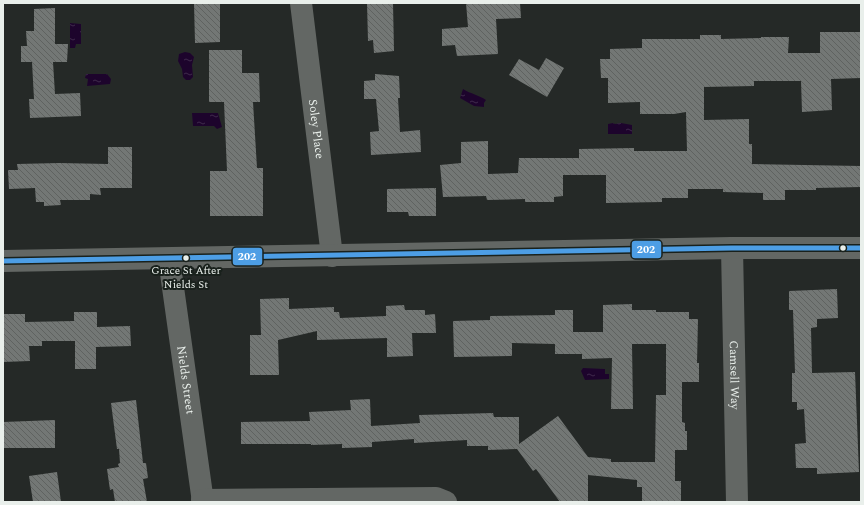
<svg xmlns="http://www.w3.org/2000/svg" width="864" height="505" font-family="Spectral,serif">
<defs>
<pattern id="water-ripples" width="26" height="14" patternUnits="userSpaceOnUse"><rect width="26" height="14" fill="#1d042c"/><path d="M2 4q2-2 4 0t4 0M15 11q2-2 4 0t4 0" fill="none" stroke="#3e294b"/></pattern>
<pattern id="building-back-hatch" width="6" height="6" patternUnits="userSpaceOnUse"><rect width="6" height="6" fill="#737775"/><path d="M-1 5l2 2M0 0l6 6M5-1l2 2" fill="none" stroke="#5f6260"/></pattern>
</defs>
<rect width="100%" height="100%" fill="#252927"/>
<g fill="url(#water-ripples)">
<path d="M 70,23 L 81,24 L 81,44 L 76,44 L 75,48 L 70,48 Z"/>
<path d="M 185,52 L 190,53 L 194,57 L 192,65 L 193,77 L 190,80 L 186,80 L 183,77 L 182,69 L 178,61 L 179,54 Z"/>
<path d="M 86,74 L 107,74 L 111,79 L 110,84 L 87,86 L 88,79 L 85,78 Z"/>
<path d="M 463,89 C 471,94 479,95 486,100 L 484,103 L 484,107 L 474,106 L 460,98 Z"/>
<path d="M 192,113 L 218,113 L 222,127 L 217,129 L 214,126 L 193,126 Z"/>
<path d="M 613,123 L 615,124 L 621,123 L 632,125 L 632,134 L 608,134 L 608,124 Z"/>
<path d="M 583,368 L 605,369 L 605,374 L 609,374 L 609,379 L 585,380 L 581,371 Z"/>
</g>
<g fill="url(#building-back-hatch)">
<path d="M 194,3 L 220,3 L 220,42 L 195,43 Z"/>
<path d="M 367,3 L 393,3 L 394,51 L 374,53 L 373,40 L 368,41 Z"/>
<path d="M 466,3 L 520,3 L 521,18 L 496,19 L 498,54 L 457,56 L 455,45 L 442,46 L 442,29 L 468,27 Z"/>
<path d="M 55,8 L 55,44 L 68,44 L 67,62 L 53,62 L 55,94 L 80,93 L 81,116 L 30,118 L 29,99 L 34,99 L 32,62 L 21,62 L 21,46 L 27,46 L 26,31 L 34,31 L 34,9 Z"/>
<path d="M 820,32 L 861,32 L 861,78 L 831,79 L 832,110 L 802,112 L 801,81 L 754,81 L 754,86 L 704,87 L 704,120 L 749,119 L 749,144 L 752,144 L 752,164 L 861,166 L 861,187 L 816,188 L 816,190 L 785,190 L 785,200 L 763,200 L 763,193 L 723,192 L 723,189 L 688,189 L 688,198 L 662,198 L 662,202 L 606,203 L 606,175 L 563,175 L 563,196 L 554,197 L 554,202 L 525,202 L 525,199 L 487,200 L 486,196 L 443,197 L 440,165 L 461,163 L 461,142 L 488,141 L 488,174 L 518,173 L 519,158 L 579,158 L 579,149 L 634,148 L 634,151 L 687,151 L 686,112 L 674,114 L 640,114 L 640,102 L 608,103 L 608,78 L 601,78 L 600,59 L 610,59 L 610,49 L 642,48 L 642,39 L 700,39 L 700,35 L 721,35 L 721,39 L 761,38 L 761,37 L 789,37 L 788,53 L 820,53 Z"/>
<path d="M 209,50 L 242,50 L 242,73 L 259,73 L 260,102 L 253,102 L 257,168 L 263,168 L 263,216 L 210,216 L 210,171 L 227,171 L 224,102 L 209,102 Z"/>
<path d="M 546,58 L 564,68 L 547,97 L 509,75 L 519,59 L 539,70 Z"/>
<path d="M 375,74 L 399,76 L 400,98 L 398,98 L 400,132 L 420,130 L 421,152 L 371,155 L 370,132 L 379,131 L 376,99 L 364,99 L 364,81 L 375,80 Z"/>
<path d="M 108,147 L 132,147 L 132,188 L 100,188 L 101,195 L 90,194 L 90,200 L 60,200 L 61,205 L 44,206 L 44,202 L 36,202 L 35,188 L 9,189 L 8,170 L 18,170 L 17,164 L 59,163 L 108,164 Z"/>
<path d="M 436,188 L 436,216 L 409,216 L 408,212 L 387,212 L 387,189 Z"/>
<path d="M 837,289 L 838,318 L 817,319 L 817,327 L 811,328 L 812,373 L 855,372 L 859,472 L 817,474 L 817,468 L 796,468 L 795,444 L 806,443 L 804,409 L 797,410 L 797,402 L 792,402 L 792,373 L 795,373 L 793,310 L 789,310 L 789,291 Z"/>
<path d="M 289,298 L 289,309 L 334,307 L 334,312 L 339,312 L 340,318 L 386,316 L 386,306 L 404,305 L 405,310 L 425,310 L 425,315 L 435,314 L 436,333 L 412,333 L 413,356 L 387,357 L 387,338 L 317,340 L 317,331 L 278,340 L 279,375 L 250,375 L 250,335 L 261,335 L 260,299 Z"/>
<path d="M 632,304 L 632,310 L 656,310 L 656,312 L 689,312 L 689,319 L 698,319 L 697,363 L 699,363 L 699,382 L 682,382 L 682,422 L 685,423 L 685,431 L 687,431 L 687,450 L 675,450 L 675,481 L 681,481 L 681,502 L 642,502 L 642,487 L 637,487 L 637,480 L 588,475 L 588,502 L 560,502 L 536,469 L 533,471 L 517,449 L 488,450 L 488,446 L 467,446 L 467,440 L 414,443 L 414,439 L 372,442 L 372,447 L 342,448 L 342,444 L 311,445 L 311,444 L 241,444 L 241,422 L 310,421 L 309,412 L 351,410 L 350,400 L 370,399 L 371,426 L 420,423 L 419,415 L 493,413 L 494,417 L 519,417 L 519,444 L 558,416 L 588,457 L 611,459 L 611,462 L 655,462 L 656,395 L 666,395 L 666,344 L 632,344 L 633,409 L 611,409 L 612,358 L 582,359 L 582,354 L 555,354 L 555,344 L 512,343 L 512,356 L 454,357 L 453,321 L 490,320 L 490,316 L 555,315 L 555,310 L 573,310 L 573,332 L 603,332 L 603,305 Z"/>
<path d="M 74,312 L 97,312 L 97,327 L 130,326 L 131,346 L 96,347 L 96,369 L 75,369 L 75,341 L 42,341 L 42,346 L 29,346 L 30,361 L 3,362 L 3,314 L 25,314 L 25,322 L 74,321 Z"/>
<path d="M 136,400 L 143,463 L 146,463 L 148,478 L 143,479 L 147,502 L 115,502 L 113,489 L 110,490 L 107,469 L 119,467 L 118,464 L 120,463 L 119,449 L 117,449 L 111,403 Z"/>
<path d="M 55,420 L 55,448 L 3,448 L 3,422 Z"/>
<path d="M 57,472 L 61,502 L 33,502 L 29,476 Z"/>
</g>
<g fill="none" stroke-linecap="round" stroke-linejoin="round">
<g stroke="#636764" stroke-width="22">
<path id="s1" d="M 301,3 L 332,256"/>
<path id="s2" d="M 732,248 L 737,502"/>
<path id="s3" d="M 169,259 L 203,502"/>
<path d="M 3,261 L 732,248 L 861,248"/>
<path d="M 202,500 L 436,498 L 446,502"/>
</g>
<g stroke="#19211c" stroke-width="8">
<path id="bus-1" d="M 3,261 L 732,248 L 861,248"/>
</g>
<use href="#bus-1" stroke="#4d9ee5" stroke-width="5"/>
</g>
<g fill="#e9efeb" stroke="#19211c" stroke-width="1.5">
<circle cx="843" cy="248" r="3.5"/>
<circle cx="186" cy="258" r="3.5"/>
</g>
<g text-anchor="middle" stroke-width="4" stroke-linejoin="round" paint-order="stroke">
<g font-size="11" fill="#e9efeb" stroke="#19211c">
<text x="186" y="274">Grace St After<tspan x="186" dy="14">Nields St</tspan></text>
</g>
<g font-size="12" fill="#e9efeb" stroke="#19211c">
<text dy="4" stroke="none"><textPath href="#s1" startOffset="127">Soley Place</textPath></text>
<text dy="4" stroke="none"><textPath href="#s2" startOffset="127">Camsell Way</textPath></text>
<text dy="4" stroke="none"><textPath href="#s3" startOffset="122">Nields Street</textPath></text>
</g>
</g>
<g stroke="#19211c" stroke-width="1.5">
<rect x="631" y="240" width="31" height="19" rx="4" fill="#4d9ee5"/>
<rect x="232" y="247" width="31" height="19" rx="4" fill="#4d9ee5"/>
</g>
<g font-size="11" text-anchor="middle" font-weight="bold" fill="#fff">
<text x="646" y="253">202</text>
<text x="247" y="260">202</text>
</g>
<rect width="864" height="505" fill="none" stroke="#e9efeb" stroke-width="8"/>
</svg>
